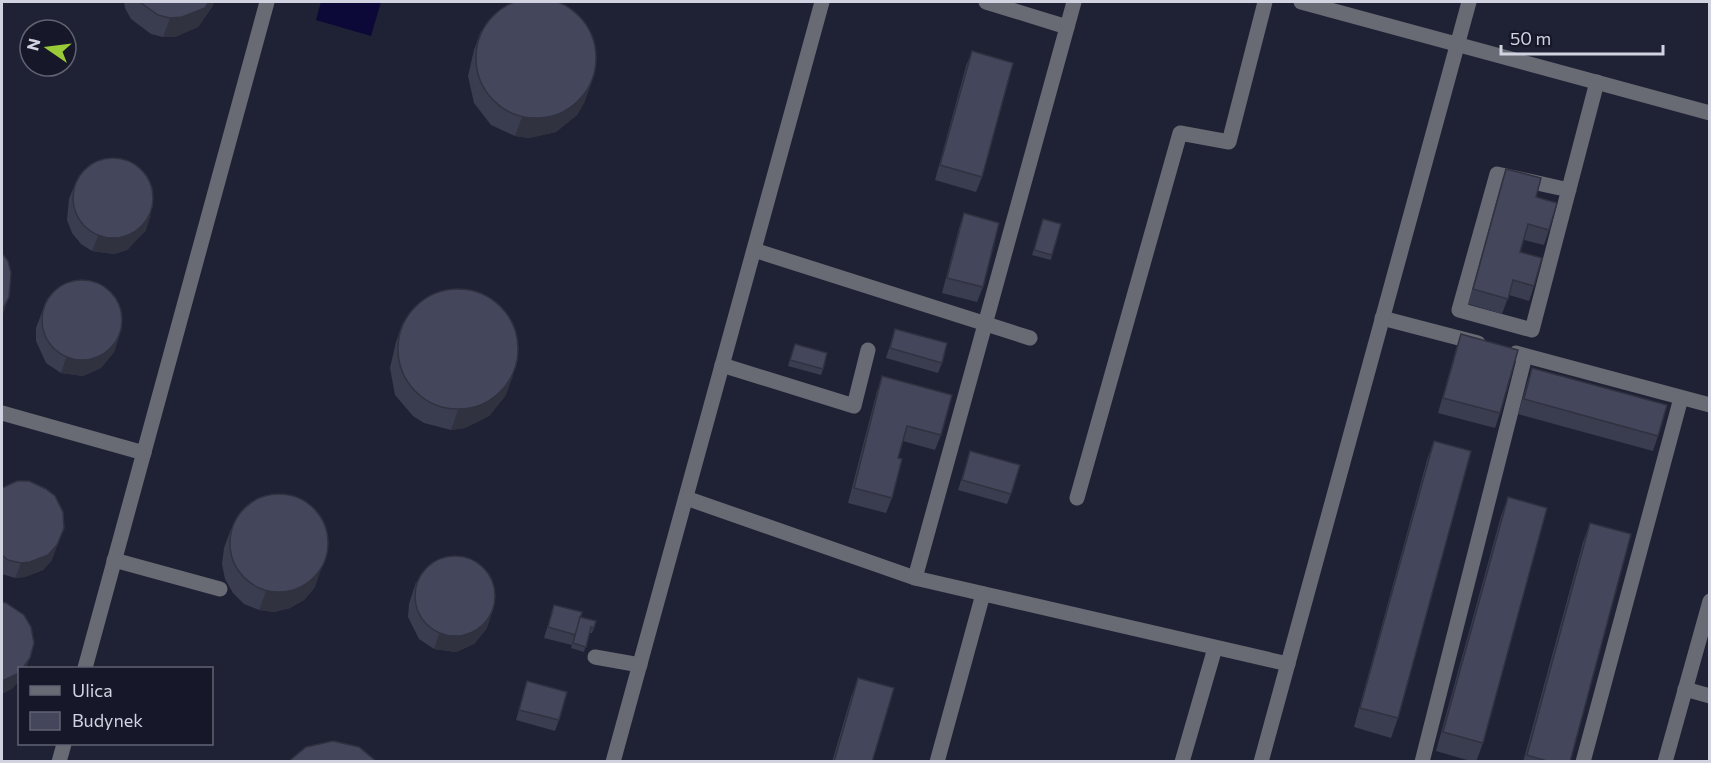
<svg xmlns="http://www.w3.org/2000/svg" width="1711" height="763" font-family="Commissioner,sans-serif">
<rect width="100%" height="100%" fill="#1f2234"/>
<path fill="#0c0837" d="M 321,2 L 381,2 L 371,36 L 316,20 Z"/>
<g fill="none" stroke-linecap="round" stroke-linejoin="round">
<g stroke="#686a74" stroke-width="15">
<path d="M 986,2 L 1067,27"/>
<path d="M 1074,2 L 915,578 L 1288,664"/>
<path d="M 1301,2 L 1710,113"/>
<path d="M 1569,190 L 1497,174 L 1459,310 L 1532,330 L 1597,82"/>
<path d="M 754,250 L 1030,338"/>
<path d="M 1382,318 L 1478,343"/>
<path d="M 1516,353 L 1710,405"/>
<path d="M 722,365 L 854,406 L 868,350"/>
<path d="M 2,413 L 144,453"/>
<path d="M 686,498 L 915,578"/>
<path d="M 1077,498 L 1180,133 L 1229,142 L 1265,2"/>
<path d="M 114,560 L 220,589"/>
<path d="M 595,657 L 640,665"/>
<path d="M 85,668 L 267,2"/>
<path d="M 1685,689 L 1710,696"/>
<path d="M 59,762 L 64,744"/>
<path d="M 613,762 L 822,2"/>
<path d="M 937,762 L 983,594"/>
<path d="M 1182,762 L 1215,648"/>
<path d="M 1261,762 L 1469,2"/>
<path d="M 1422,762 L 1525,356"/>
<path d="M 1583,762 L 1681,398"/>
<path d="M 1665,762 L 1710,601"/>
</g>
</g>
<g fill="#3a3d4f">
<path d="M 124,2 L 214,2 L 212,7 L 198,27 L 175,37 L 163,37 L 151,34 L 131,19 L 125,8 Z"/>
<path d="M 481,31 L 591,84 L 584,103 L 577,115 L 556,132 L 529,138 L 515,136 L 491,125 L 474,103 L 468,76 L 474,50 Z"/>
<path d="M 972,51 L 982,177 L 976,192 L 935,180 L 966,66 Z"/>
<path d="M 1506,169 L 1536,197 L 1549,230 L 1544,245 L 1524,240 L 1520,252 L 1534,286 L 1529,301 L 1509,295 L 1502,314 L 1468,304 L 1501,184 Z"/>
<path d="M 75,184 L 146,230 L 127,250 L 114,254 L 92,251 L 81,244 L 72,233 L 67,220 L 69,199 Z"/>
<path d="M 964,213 L 983,287 L 977,302 L 942,293 L 959,228 Z"/>
<path d="M 1043,219 L 1052,255 L 1051,260 L 1032,255 Z"/>
<path d="M 47,299 L 119,337 L 114,352 L 101,368 L 83,376 L 61,373 L 46,363 L 36,341 L 36,328 Z"/>
<path d="M 403,322 L 506,395 L 489,416 L 465,428 L 451,430 L 424,423 L 413,416 L 395,395 L 390,368 L 396,342 Z"/>
<path d="M 895,329 L 942,363 L 938,373 L 886,358 Z"/>
<path d="M 1461,334 L 1500,413 L 1495,428 L 1438,413 L 1456,349 Z"/>
<path d="M 795,344 L 823,369 L 821,375 L 788,366 Z"/>
<path d="M 1532,368 L 1658,436 L 1653,451 L 1518,414 L 1527,383 Z"/>
<path d="M 882,376 L 941,435 L 935,450 L 903,441 L 898,458 L 892,498 L 886,513 L 848,503 L 877,391 Z"/>
<path d="M 1434,441 L 1398,718 L 1391,738 L 1354,727 L 1427,460 Z"/>
<path d="M 970,451 L 1011,494 L 1007,504 L 958,490 Z"/>
<path d="M 2,488 L 52,560 L 43,570 L 25,577 L 15,578 L 2,574 Z"/>
<path d="M 1508,497 L 1483,743 L 1476,762 L 1474,762 L 1436,751 L 1501,516 Z"/>
<path d="M 1590,523 L 1570,762 L 1523,762 L 1583,542 Z"/>
<path d="M 231,529 L 315,587 L 304,600 L 290,608 L 274,612 L 259,610 L 244,604 L 233,593 L 225,579 L 222,564 L 224,548 Z"/>
<path d="M 416,582 L 487,628 L 474,644 L 456,652 L 434,649 L 419,639 L 408,617 L 409,604 Z"/>
<path d="M 554,605 L 580,617 L 594,628 L 592,633 L 589,633 L 584,652 L 571,648 L 572,645 L 544,638 Z"/>
<path d="M 858,678 L 872,762 L 832,762 L 851,697 Z"/>
<path d="M 527,681 L 559,720 L 555,731 L 516,720 Z"/>
</g>
<g fill="#303240">
<path d="M 209,2 L 214,2 L 212,7 L 198,27 L 175,37 L 163,37 L 170,18 Z"/>
<path d="M 591,84 L 584,103 L 577,115 L 556,132 L 529,138 L 515,136 L 522,117 Z"/>
<path d="M 151,215 L 146,230 L 127,250 L 114,254 L 92,251 L 98,236 Z"/>
<path d="M 9,297 L 2,317 L 2,310 Z"/>
<path d="M 119,337 L 114,352 L 101,368 L 83,376 L 61,373 L 66,358 Z"/>
<path d="M 513,376 L 506,395 L 489,416 L 465,428 L 451,430 L 458,410 Z"/>
<path d="M 64,528 L 52,560 L 43,570 L 25,577 L 15,578 L 21,563 Z"/>
<path d="M 322,567 L 315,587 L 304,600 L 290,608 L 274,612 L 259,610 L 266,591 Z"/>
<path d="M 492,613 L 487,628 L 474,644 L 456,652 L 434,649 L 439,634 Z"/>
<path d="M 30,658 L 26,669 L 22,669 Z"/>
<path d="M 20,671 L 20,680 L 12,689 L 2,694 L 2,681 Z"/>
</g>
<g fill="#44475c" stroke="#303240" stroke-width="1.5">
<circle cx="536" cy="58" r="60"/>
<path d="M 140,2 L 209,2 L 205,8 L 182,17 L 170,18 L 158,15 Z"/>
<path d="M 972,51 L 1013,63 L 982,177 L 940,165 Z"/>
<circle cx="113" cy="198" r="40"/>
<path d="M 1506,169 L 1541,178 L 1536,197 L 1557,203 L 1549,230 L 1528,224 L 1520,252 L 1542,258 L 1534,286 L 1513,280 L 1508,299 L 1473,289 Z"/>
<path d="M 964,213 L 999,223 L 983,287 L 947,278 Z"/>
<path d="M 1043,219 L 1061,224 L 1052,255 L 1034,250 Z"/>
<path d="M 2,253 L 8,261 L 11,273 L 9,297 L 2,310 Z"/>
<circle cx="82" cy="320" r="40"/>
<circle cx="458" cy="349" r="60"/>
<path d="M 895,329 L 947,343 L 942,363 L 890,348 Z"/>
<path d="M 1461,334 L 1518,350 L 1500,413 L 1443,398 Z"/>
<path d="M 795,344 L 827,353 L 823,369 L 790,360 Z"/>
<path d="M 1532,368 L 1667,405 L 1658,436 L 1524,399 Z"/>
<path d="M 882,376 L 952,395 L 941,435 L 907,426 L 898,458 L 902,459 L 892,498 L 854,488 Z"/>
<path d="M 1434,441 L 1471,451 L 1398,718 L 1360,708 Z"/>
<path d="M 970,451 L 1020,465 L 1011,494 L 962,480 Z"/>
<path d="M 17,481 L 29,481 L 46,489 L 55,496 L 63,512 L 64,528 L 57,545 L 48,555 L 30,562 L 21,563 L 8,560 L 2,555 L 2,488 Z"/>
<circle cx="279" cy="543" r="49"/>
<path d="M 1508,497 L 1547,508 L 1483,743 L 1443,732 Z"/>
<path d="M 1590,523 L 1631,534 L 1570,762 L 1550,762 L 1527,755 Z"/>
<circle cx="455" cy="596" r="40"/>
<path d="M 2,602 L 6,603 L 24,615 L 31,627 L 34,643 L 30,658 L 22,669 L 20,669 L 20,671 L 17,674 L 2,681 Z"/>
<path d="M 554,605 L 582,612 L 576,635 L 548,627 Z"/>
<path d="M 580,617 L 596,621 L 594,628 L 591,627 L 586,647 L 573,643 Z"/>
<path d="M 858,678 L 894,688 L 872,762 L 834,762 Z"/>
<path d="M 527,681 L 567,692 L 559,720 L 519,710 Z"/>
<path d="M 333,741 L 359,747 L 377,762 L 288,762 L 306,747 Z"/>
</g>
<rect width="1711" height="763" fill="none" stroke="#d1d3e0" stroke-width="6"/>
<rect x="18" y="667" width="195" height="78" fill="#16182a" stroke="#616373" stroke-width="1.5"/>
<rect x="30" y="686" width="30" height="9" fill="#686a74" stroke="#616373" stroke-width="1.5"/>
<text x="72" y="697" font-size="18" fill="#d1d3e0">Ulica</text>
<rect x="30" y="712" width="30" height="18" fill="#44475c" stroke="#616373" stroke-width="1.5"/>
<text x="72" y="727" font-size="18" fill="#d1d3e0">Budynek</text>
<g transform="translate(48 48) rotate(284)"><circle r="28" fill="#16182a" stroke="#616373" stroke-width="1.5"/>
<path d="M0-4.5L10 22L0 15L-10 22Z" fill="#98cb37"/>
<text y="-9" font-size="16" font-weight="bold" text-anchor="middle" fill="#d1d3e0">N</text>
</g>
<path d="M1501 45v9h162v-9" fill="none" stroke="#d1d3e0" stroke-width="3"/>
<text x="1510" y="45" font-size="18" fill="#d1d3e0" stroke="#16182a" stroke-width="4.5" paint-order="stroke">50 m</text>
</svg>
